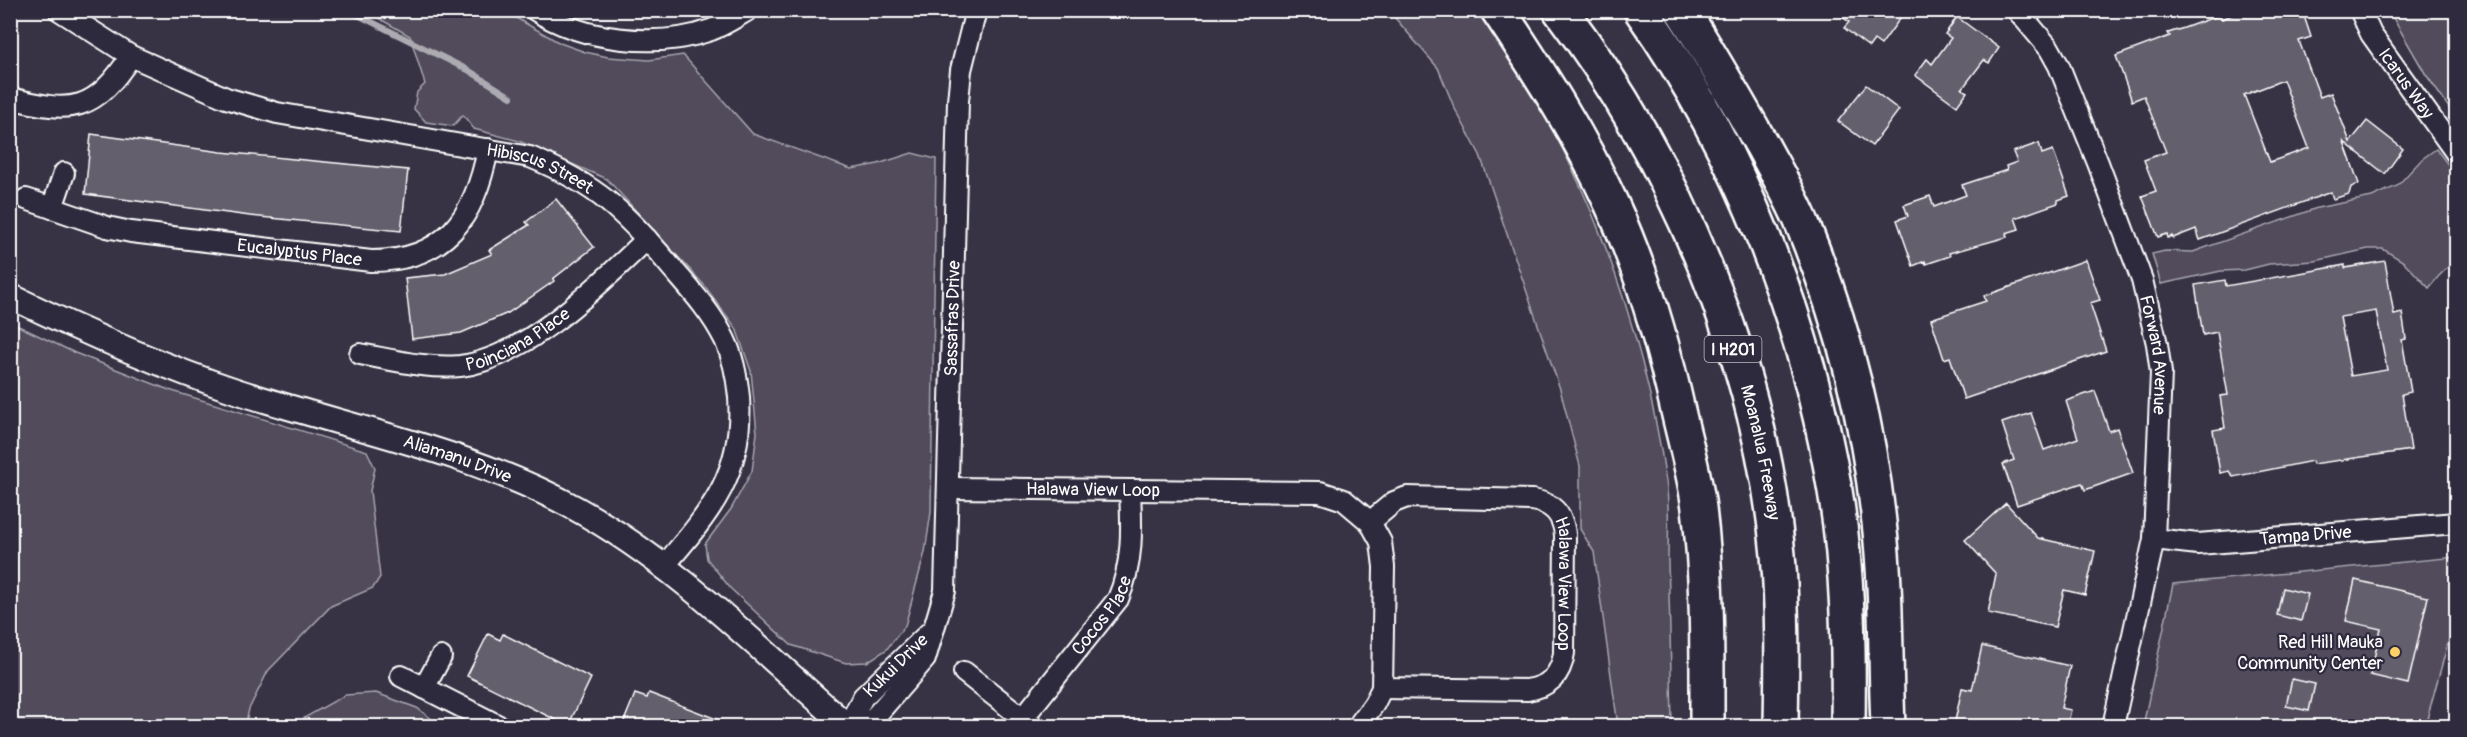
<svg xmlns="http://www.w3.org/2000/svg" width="2467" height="737" font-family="Pangolin,sans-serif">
<rect width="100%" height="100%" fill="#373345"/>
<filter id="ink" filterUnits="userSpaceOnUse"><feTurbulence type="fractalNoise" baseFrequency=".0167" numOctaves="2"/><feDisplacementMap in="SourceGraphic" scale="12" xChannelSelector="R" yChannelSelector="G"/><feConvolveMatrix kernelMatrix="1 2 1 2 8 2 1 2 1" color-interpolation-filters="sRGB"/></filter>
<g filter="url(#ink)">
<g fill="#514c5c" stroke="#a8a6ae" stroke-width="1.5">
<path d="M 366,11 L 504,11 L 560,43 L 585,52 L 608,57 L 649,60 L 683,55 L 753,134 L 851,169 L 878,164 L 912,153 L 936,159 L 931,512 L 925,552 L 905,626 L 886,650 L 867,662 L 846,663 L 791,645 L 731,589 L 707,559 L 705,544 L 731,509 L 752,471 L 757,433 L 751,371 L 736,328 L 704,285 L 607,179 L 519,141 L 474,129 L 463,115 L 453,126 L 426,122 L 414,109 L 417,92 L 425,84 L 410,36 Z"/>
<path d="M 1389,11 L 1476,11 C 1578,142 1642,317 1666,481 C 1670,508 1668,536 1668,563 C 1670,618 1671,672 1672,726 L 1618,726 L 1594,552 L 1580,529 L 1580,466 L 1560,389 L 1480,155 L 1454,107 L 1438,68 Z"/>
<path d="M 2389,11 L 2456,11 L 2456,118 L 2425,73 Z"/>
<path d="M 2436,149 L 2456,175 L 2456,259 L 2438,277 L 2429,288 L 2404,262 L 2383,249 L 2368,249 L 2315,261 L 2269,264 L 2245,270 L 2221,271 L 2161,284 L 2152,254 L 2165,251 L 2193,252 L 2317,208 L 2372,197 L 2397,186 L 2422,159 Z"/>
<path d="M 10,322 L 75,353 L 169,390 L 367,451 L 375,468 L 370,491 L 380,577 L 373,588 L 331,606 L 268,671 L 249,709 L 245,726 L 11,726 Z"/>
<path d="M 2456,557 L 2456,614 L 2425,726 L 2143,726 L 2173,584 Z"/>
<path d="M 376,693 L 417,708 L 441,726 L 297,726 L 304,718 L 345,695 Z"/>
</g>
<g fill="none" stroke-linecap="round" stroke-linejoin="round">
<path stroke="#adabb2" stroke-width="6" d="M 348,10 L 468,70 L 511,97"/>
</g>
<g fill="#635f6d" stroke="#fff" stroke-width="1.5" fill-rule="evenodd">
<path d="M 1833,10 L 1906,10 L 1881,45 L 1874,40 L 1869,47 L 1844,28 L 1849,22 Z"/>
<path d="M 2244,10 L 2302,10 L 2311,37 L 2299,41 L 2320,97 L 2331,93 L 2350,142 L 2367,121 L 2403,149 L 2385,174 L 2344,142 L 2359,184 L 2351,187 L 2349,194 L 2333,199 L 2331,192 L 2200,240 L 2196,229 L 2173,238 L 2172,236 L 2168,238 L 2167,234 L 2158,237 L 2142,196 L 2156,191 L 2144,160 L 2166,152 L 2144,96 L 2132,101 L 2116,56 L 2170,36 L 2168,33 L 2184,28 L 2220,15 L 2222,19 ZM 2283,80 L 2309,148 L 2270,162 L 2244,95 Z"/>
<path d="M 1957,17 L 1999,48 L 1989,63 L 1984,60 L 1962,89 L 1967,92 L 1957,106 L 1915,75 L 1927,59 L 1932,64 L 1951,38 L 1945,34 Z"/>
<path d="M 1866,85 L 1899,110 L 1872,146 L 1838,121 Z"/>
<path d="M 91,134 L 221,152 L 408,170 L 401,231 L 250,216 L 85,194 Z"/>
<path d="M 2039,143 L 2042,154 L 2053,150 L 2069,196 L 2058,200 L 2058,203 L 2015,218 L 2019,229 L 2006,233 L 2007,237 L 1949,253 L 1950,256 L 1926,264 L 1925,261 L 1913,266 L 1897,220 L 1908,216 L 1904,205 L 1930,196 L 1934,207 L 1966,195 L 1962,185 L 2007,170 L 2006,166 L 2017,162 L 2013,152 Z"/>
<path d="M 556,199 L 594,247 L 553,279 L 554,281 L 508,313 L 461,333 L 412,339 L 405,278 L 445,274 L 492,254 L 489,250 L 529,225 L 526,222 Z"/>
<path d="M 2086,260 L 2100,300 L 2090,303 L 2106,351 L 1964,399 L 1950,357 L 1944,359 L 1931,319 L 1986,301 L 1984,296 Z"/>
<path d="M 2385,261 L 2394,315 L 2402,313 L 2406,339 L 2402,340 L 2411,392 L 2402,394 L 2411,450 L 2313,464 L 2312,461 L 2233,477 L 2229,471 L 2220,473 L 2213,430 L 2225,428 L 2220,396 L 2228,395 L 2217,332 L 2203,335 L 2195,285 L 2225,280 L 2226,286 L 2345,265 L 2345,268 ZM 2376,311 L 2387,370 L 2351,376 L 2340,317 Z"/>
<path d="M 2095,391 L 2109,431 L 2117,428 L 2133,473 L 2085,490 L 2082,483 L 2017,505 L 2003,464 L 2014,460 L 2002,423 L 2031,413 L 2044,450 L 2078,438 L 2066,401 Z"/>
<path d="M 2006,503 L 2038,538 L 2095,551 L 2085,595 L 2064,590 L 2055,627 L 1988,613 L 1996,574 L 1965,540 Z"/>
<path d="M 2355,580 L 2428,597 L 2408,684 L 2370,675 L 2381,629 L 2346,621 Z"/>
<path d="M 2283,588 L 2308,594 L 2301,621 L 2277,615 Z"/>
<path d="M 488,634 L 500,640 L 503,634 L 591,678 L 568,726 L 467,676 Z"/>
<path d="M 1982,646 L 2070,666 L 2061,708 L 2071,710 L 2067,726 L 1954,726 L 1962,688 L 1972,690 Z"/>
<path d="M 2292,679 L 2315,684 L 2309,711 L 2286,706 Z"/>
<path d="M 649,693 L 732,725 L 732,726 L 622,726 L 635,694 L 647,698 Z"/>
</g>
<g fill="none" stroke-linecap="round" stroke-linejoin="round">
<g stroke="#fff" stroke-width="24">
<g id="minor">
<path id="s1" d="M 59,10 L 131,56 L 226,98 L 277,113 L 530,157 C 596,184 626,213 671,267 C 691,290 712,313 725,340 C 734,359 737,377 739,397 C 744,473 711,511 665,565"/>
<path d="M 535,10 C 582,41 658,49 711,30 C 724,25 736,17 748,10"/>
<path id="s2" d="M 2017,10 L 2049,48 L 2059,66 L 2098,163 L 2142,280 L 2157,344 L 2161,373 L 2154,539 L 2113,726"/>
<path id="s3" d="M 2360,10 L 2371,34 L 2456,153"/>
<path d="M 10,98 C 73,114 94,112 131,56"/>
<path id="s4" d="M 26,199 L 107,227 L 131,232 L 371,261 C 446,261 475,217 488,149"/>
<path d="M 52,208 L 64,173"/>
<path id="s5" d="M 360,354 C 393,360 427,369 460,366 C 527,358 600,284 647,239"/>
<path id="s6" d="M 949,488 L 1320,492 L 1344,500 L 1370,522 L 1394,502 L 1407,497 L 1532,500 C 1552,503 1563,514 1565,535 L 1564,653 C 1561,675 1549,687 1527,690 L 1382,688"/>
<path id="s7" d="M 2154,539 L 2198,544 L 2456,523"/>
<path d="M 964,672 L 1033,726"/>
<path d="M 401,676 L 499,726"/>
<path d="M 424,688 L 441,657"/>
<path id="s8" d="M 1023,718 L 1118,599 C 1133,564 1132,529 1130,492"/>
<path id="s9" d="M 848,726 L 863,697 L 934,628"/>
<path id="s10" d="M 851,726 L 873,719 L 925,659 L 945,591 L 958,101 L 961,70 L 976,10"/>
<path d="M 1358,726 L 1374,704 L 1382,688 L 1384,567 L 1381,542 L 1370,522"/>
</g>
</g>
<g stroke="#fff" stroke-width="28">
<g id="tertiary">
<path id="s11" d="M 10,296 C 84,332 158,365 236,391 C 349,428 469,450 575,508 C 677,564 760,650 847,726"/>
</g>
</g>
<g stroke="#fff" stroke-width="38">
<g id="motorway">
<path d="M 1498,10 C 1539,72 1580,135 1611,203 C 1642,269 1663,343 1679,415 C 1686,445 1695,477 1699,508 C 1708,581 1707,654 1707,726"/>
<path id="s12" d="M 1560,10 C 1675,162 1761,364 1778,555 C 1783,611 1782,670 1781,726"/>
<path d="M 1641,10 C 1741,153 1806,320 1835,491 C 1848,568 1849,648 1848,726"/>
<path d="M 1682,10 C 1711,55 1737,101 1763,147 C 1777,173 1793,200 1804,228 C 1842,321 1868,422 1879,522 C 1887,590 1885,658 1888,726"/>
</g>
</g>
<use href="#minor" stroke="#2f2a3d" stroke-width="20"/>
<use href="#tertiary" stroke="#2f2a3d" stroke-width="24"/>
<use href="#motorway" stroke="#2f2a3d" stroke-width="33"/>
</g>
</g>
<circle fill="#ffd166" stroke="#2f2a3d" stroke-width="2" cx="2395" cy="652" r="6"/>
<g text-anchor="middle" stroke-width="4.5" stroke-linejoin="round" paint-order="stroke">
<rect fill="#2f2a3d" stroke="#c1bfc5" stroke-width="1.5" x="1704.5" y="336" width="57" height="26" rx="4.5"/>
<g font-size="16" font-weight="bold" fill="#fff">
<text x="1733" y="355">I H201</text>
</g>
<g font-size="18" fill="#fff" stroke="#2f2a3d">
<text dy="6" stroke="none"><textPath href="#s3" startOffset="87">Icarus Way</textPath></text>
<text dy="6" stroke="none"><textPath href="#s1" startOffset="512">Hibiscus Street</textPath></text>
<text dy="6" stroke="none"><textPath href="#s4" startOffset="280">Eucalyptus Place</textPath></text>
<text dy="6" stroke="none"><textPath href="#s10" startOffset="446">Sassafras Drive</textPath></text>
<text dy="6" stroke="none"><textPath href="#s5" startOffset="165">Poinciana Place</textPath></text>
<text dy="6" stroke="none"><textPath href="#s2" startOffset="376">Forward Avenue</textPath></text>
<text dy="6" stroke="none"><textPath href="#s12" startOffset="490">Moanalua Freeway</textPath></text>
<text dy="6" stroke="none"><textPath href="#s11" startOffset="477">Aliamanu Drive</textPath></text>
<text dy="6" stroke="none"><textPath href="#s6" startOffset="144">Halawa View Loop</textPath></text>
<text dy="6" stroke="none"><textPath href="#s7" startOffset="152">Tampa Drive</textPath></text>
<text dy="6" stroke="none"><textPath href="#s6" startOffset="702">Halawa View Loop</textPath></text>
<text dy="6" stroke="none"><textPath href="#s8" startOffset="130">Cocos Place</textPath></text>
<text dy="6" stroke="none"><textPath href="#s9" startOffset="78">Kukui Drive</textPath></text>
</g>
<g font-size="18" fill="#fff" stroke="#2f2a3d" text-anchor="end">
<text x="2383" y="648">Red Hill Mauka<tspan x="2383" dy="21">Community Center</tspan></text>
</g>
</g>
<rect width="2467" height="737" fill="none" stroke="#2f2a3d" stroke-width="36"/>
<rect x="18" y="18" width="2431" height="701" fill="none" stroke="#fff" stroke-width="2" filter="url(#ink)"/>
</svg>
